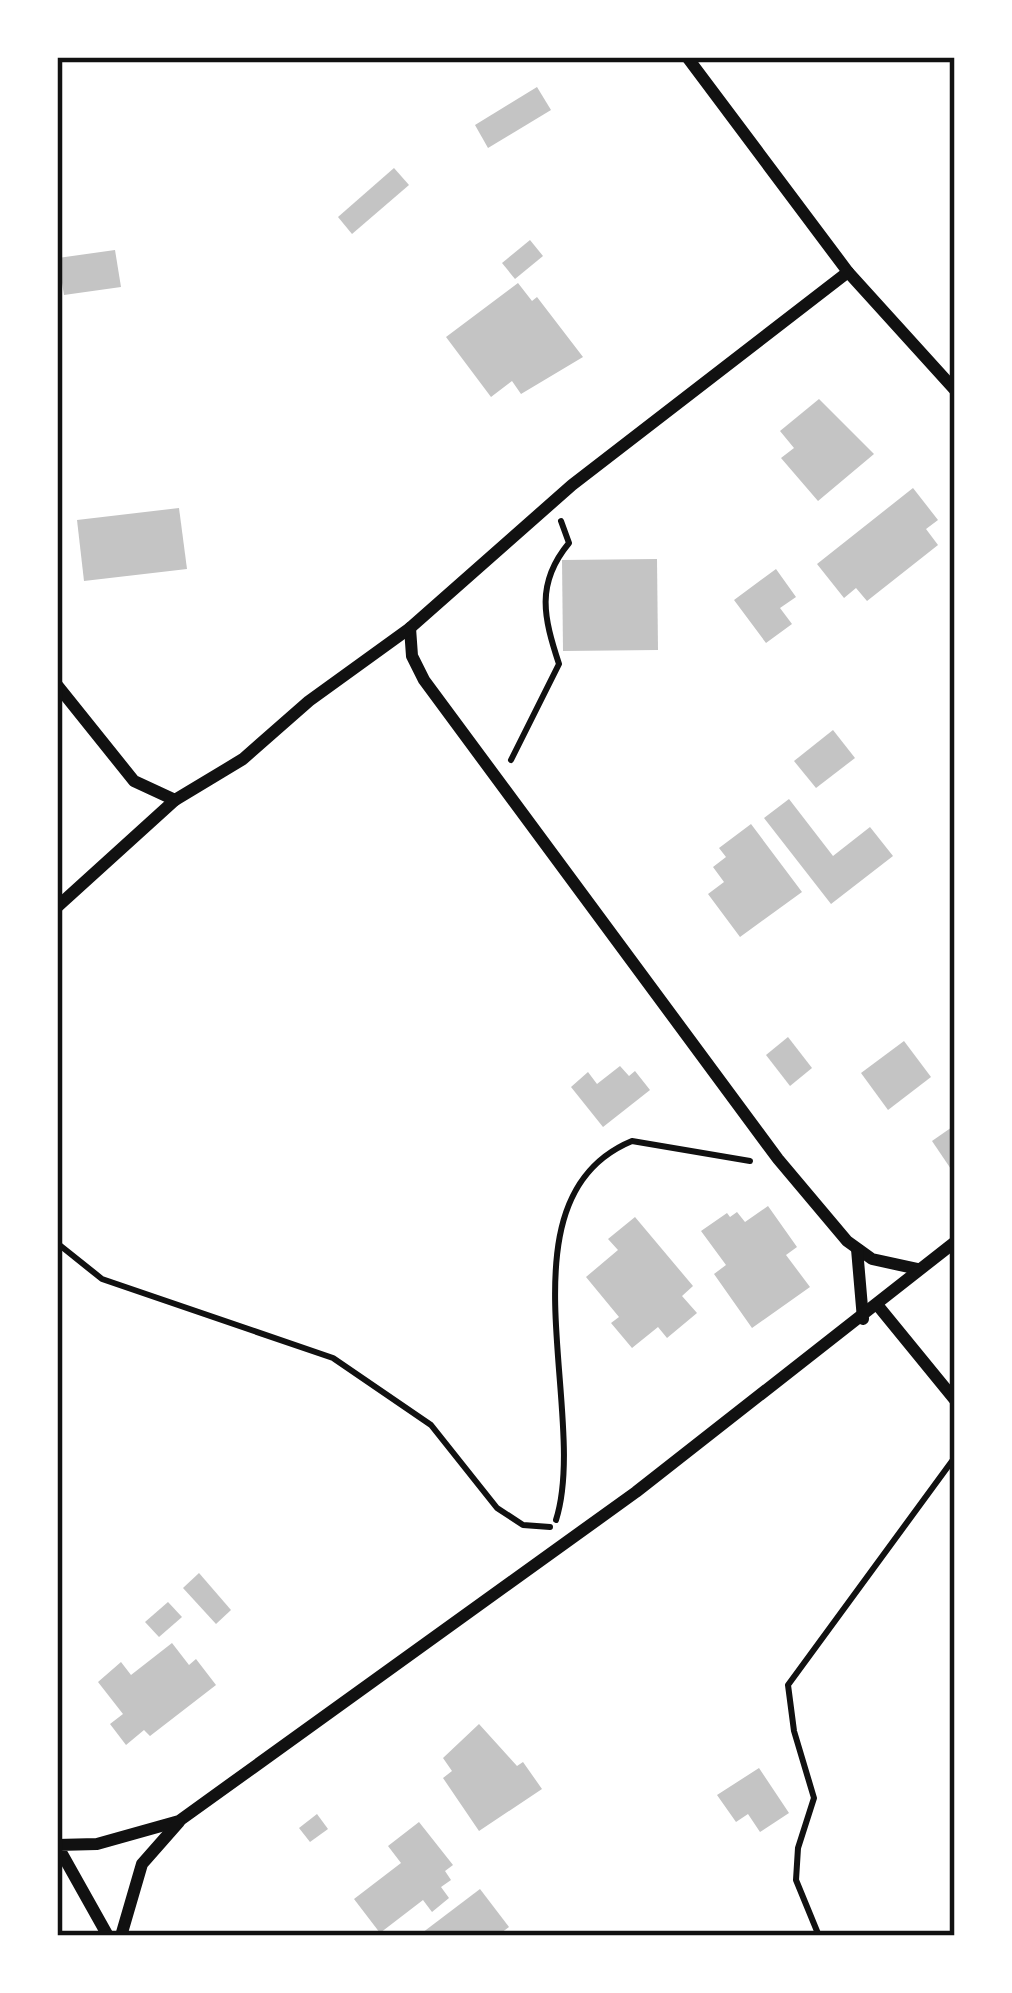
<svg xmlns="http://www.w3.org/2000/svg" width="1012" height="1993" font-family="'Work Sans',sans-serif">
<rect width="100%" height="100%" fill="#fff"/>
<g fill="#c4c4c4">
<path d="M 537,87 L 551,110 L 488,148 L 475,125 Z"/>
<path d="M 394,168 L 409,185 L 352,234 L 338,217 Z"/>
<path d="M 530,240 L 543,256 L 515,279 L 502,263 Z"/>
<path d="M 115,250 L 121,287 L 64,295 L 58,258 Z"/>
<path d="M 518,283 L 532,301 L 537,297 L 583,357 L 521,394 L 512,381 L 491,397 L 446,337 Z"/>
<path d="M 819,399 L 874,454 L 818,501 L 781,458 L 794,448 L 780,431 Z"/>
<path d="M 913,488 L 938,520 L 926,529 L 938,545 L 867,601 L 856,588 L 844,598 L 817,564 Z"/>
<path d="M 179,508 L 187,569 L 84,581 L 77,520 Z"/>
<path d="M 657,559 L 658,650 L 563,651 L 562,560 Z"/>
<path d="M 776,569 L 796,597 L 780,608 L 792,624 L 766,643 L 734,600 Z"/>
<path d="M 833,730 L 855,758 L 816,788 L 794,761 Z"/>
<path d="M 789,799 L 833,856 L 870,827 L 893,856 L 831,904 L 764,818 Z"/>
<path d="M 751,824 L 802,892 L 740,937 L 708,894 L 724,882 L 713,867 L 726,857 L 719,848 Z"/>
<path d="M 788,1037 L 812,1068 L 790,1086 L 766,1055 Z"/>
<path d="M 904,1041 L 931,1077 L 888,1110 L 861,1073 Z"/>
<path d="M 620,1066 L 629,1076 L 635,1071 L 650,1090 L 603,1127 L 571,1087 L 588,1072 L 597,1084 Z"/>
<path d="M 955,1125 L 955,1175 L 932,1141 Z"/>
<path d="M 768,1206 L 797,1247 L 786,1255 L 810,1287 L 752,1328 L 714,1274 L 726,1265 L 701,1231 L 727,1213 L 730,1217 L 737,1212 L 745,1222 Z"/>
<path d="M 635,1217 L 693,1286 L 682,1296 L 697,1313 L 667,1338 L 658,1327 L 632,1348 L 611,1323 L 619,1317 L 586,1277 L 618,1250 L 608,1239 Z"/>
<path d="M 199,1573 L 231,1610 L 216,1624 L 183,1588 Z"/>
<path d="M 168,1602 L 182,1617 L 159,1637 L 145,1622 Z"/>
<path d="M 172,1643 L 189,1665 L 196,1659 L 216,1685 L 150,1736 L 144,1730 L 126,1745 L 110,1724 L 123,1714 L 98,1682 L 121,1662 L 131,1675 Z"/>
<path d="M 479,1724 L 517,1766 L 523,1762 L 542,1789 L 479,1831 L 443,1778 L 452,1771 L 443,1758 Z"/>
<path d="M 759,1768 L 789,1813 L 760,1832 L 748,1814 L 736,1822 L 717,1795 Z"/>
<path d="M 317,1814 L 328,1829 L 310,1842 L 299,1828 Z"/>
<path d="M 419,1822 L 453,1865 L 445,1871 L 451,1880 L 441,1887 L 449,1898 L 432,1912 L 423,1900 L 380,1933 L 354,1899 L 401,1863 L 388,1846 Z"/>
<path d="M 480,1889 L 509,1927 L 497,1936 L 418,1936 Z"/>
</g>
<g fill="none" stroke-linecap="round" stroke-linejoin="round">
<g stroke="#111" stroke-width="6">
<path d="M 511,760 L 559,664 C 544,618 535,584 569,543 L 561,521"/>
<path d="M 57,1243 L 102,1279 L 333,1358 L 431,1425 L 497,1508 L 523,1525 L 550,1527"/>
<path d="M 556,1520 C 590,1413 495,1198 632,1141 L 750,1161"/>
<path d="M 819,1936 L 796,1880 L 798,1848 L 814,1798 L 794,1731 L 788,1685 L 955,1457"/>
</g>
<g stroke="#111" stroke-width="12">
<path d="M 687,57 L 848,272 L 955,390"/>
<path d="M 410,628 L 412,656 L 424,680 L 778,1159 L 847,1241 L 872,1259 L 918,1269"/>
<path d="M 57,685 L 134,781 L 175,800 L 243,759 L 309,701 L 410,628 L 572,485 L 848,272"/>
<path d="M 57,907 L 175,800"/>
<path d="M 857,1249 L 863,1319"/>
<path d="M 879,1307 L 955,1400"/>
<path d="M 108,1936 L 57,1845 L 97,1844 L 179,1821 L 636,1492 L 955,1242"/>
<path d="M 121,1936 L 142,1864 L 179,1822"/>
</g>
</g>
<rect width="1012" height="1993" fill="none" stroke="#ffffff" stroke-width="120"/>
<rect x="60" y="60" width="892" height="1873" fill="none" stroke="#111" stroke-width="4.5"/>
</svg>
